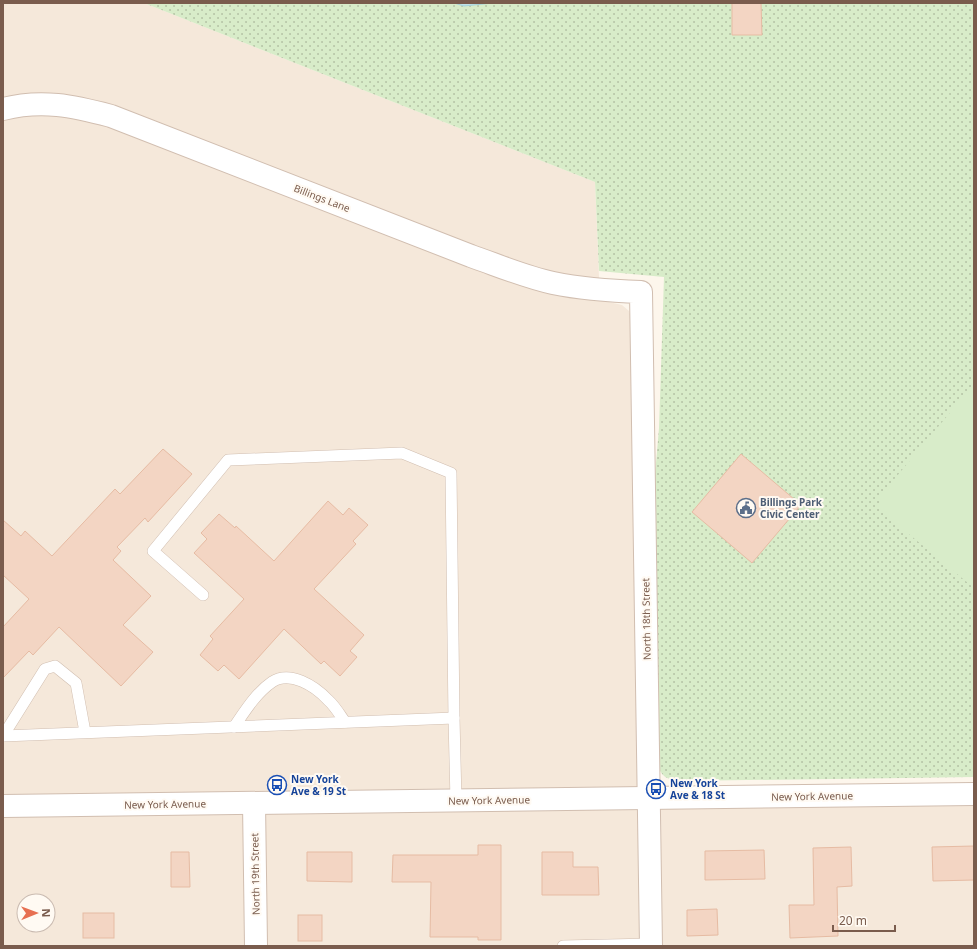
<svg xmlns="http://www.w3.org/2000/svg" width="977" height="949" font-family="'Noto Sans',sans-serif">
<defs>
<pattern id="park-dots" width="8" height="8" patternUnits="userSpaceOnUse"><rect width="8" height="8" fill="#d8ecc9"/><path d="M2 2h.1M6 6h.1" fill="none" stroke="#b4c2a5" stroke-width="1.8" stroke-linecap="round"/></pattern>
</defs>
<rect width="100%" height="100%" fill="#fdf6ec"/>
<path fill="#f5e8da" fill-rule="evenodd" d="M 3,3 L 144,3 L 595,182 L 600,300 L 622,305 L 629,311 L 631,318 L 638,809 L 974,805 L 974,946 L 3,946 ZM 24,901 L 48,901 L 48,925 L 24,925 Z"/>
<path fill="url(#park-dots)" d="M 144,3 L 974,3 L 974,777 L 680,781 C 669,779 664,779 659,769 L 655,609 L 655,475 L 659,428 L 664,277 L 599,271 L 595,182 Z"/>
<path fill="#d8ecc9" d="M 974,384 L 974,588 L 881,511 L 881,495 Z"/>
<path fill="#bfe3e8" stroke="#a5d3da" d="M 454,3 L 493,3 L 464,6 Z"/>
<g fill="#f3d5c3" stroke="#e6bba3">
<path d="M 732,3 L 761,3 L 762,35 L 732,35 Z"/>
<path d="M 163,449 L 192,474 L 148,522 L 145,518 L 117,547 L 121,551 L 113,560 L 151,596 L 123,625 L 153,652 L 121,686 L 59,627 L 33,655 L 29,651 L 3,678 L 3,627 L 29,599 L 3,575 L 3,520 L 21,536 L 25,531 L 52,556 L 115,489 L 120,494 Z"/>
<path d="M 741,454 L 801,505 L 752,563 L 692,512 Z"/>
<path d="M 328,501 L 343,515 L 349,508 L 368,525 L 353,541 L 356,544 L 314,589 L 364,635 L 350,651 L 357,657 L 340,676 L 324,661 L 321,664 L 284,629 L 239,679 L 224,665 L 218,671 L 200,655 L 213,639 L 210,636 L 244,599 L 194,553 L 207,539 L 201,533 L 219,514 L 235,528 L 236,526 L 274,561 Z"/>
<path d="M 478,845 L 501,845 L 501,940 L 478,940 L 478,937 L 430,937 L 431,882 L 392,882 L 393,855 L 478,855 Z"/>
<path d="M 974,846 L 974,880 L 933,881 L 932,847 Z"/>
<path d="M 851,847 L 852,886 L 837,887 L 838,936 L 790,938 L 789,905 L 814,905 L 813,848 Z"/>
<path d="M 764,850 L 765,879 L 705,880 L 705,851 Z"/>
<path d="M 171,852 L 189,852 L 190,887 L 171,887 Z"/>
<path d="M 307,852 L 352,852 L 352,882 L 307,881 Z"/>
<path d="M 542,852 L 573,852 L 573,867 L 598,867 L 599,895 L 542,895 Z"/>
<path d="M 717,909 L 718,935 L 687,936 L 687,910 Z"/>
<rect x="83" y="913" width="31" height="25"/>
<rect x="298" y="915" width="24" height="26"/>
</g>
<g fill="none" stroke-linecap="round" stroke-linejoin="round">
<g stroke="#d1beb0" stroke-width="12">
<g id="service">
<path d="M 203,595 L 153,551 L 228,460 L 402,453 L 451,473 L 454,718"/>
<path d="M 234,727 C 245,711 256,693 272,682 C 290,670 315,686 328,700 C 335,706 340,715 345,722"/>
<path d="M 3,736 L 454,718 L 456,801"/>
<path d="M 3,736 L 45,669 L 55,666 L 76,683 L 85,732"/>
<path d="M 563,946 L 651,944"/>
</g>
</g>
<g stroke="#d1beb0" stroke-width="24">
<g id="minor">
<path d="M 3,109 C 42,99 73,106 111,116 L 471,256 C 497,265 525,277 553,283 C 582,289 611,291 641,292 L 651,946"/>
<path d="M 254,803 L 256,946"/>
<path d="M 3,806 L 974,794"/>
</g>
</g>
<use href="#service" stroke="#fff" stroke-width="11"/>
<use href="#minor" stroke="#fff" stroke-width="22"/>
</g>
<defs>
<g id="civic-ring" transform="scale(1)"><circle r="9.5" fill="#fffaf3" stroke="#5c6f8a" stroke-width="1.5"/><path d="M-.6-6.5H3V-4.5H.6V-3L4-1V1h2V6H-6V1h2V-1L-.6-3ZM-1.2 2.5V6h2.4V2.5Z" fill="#5c6f8a"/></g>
<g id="bus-ring" transform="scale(1)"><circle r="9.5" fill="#fffaf3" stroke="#1a4fb4" stroke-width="1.5"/><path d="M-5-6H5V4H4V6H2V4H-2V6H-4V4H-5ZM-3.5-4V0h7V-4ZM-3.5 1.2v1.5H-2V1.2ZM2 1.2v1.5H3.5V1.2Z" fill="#1a4fb4"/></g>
</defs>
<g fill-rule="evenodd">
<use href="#civic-ring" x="746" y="508"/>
<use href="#bus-ring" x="277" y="785"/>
<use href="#bus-ring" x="656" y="789"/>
</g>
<g text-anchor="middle" stroke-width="4" stroke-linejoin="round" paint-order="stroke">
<g font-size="10" fill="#7a5c4d" stroke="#fffaf3">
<text transform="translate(322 198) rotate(21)" y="4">Billings Lane</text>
<text transform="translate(646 619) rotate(-91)" y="4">North 18th Street</text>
<text transform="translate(812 796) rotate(-1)" y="4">New York Avenue</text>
<text transform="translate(489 800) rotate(-1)" y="4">New York Avenue</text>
<text transform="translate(165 804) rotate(-1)" y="4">New York Avenue</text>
<text transform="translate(255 874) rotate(-91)" y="4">North 19th Street</text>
</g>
<g font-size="10" font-weight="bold" fill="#4e5e75" stroke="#fffaf3" text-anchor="start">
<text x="760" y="506">Billings Park<tspan x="760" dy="12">Civic Center</tspan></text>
</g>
<g font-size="10" font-weight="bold" fill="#164399" stroke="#fffaf3" text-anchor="start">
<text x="291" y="783">New York<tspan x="291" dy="12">Ave &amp; 19 St</tspan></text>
<text x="670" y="787">New York<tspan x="670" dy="12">Ave &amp; 18 St</tspan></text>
</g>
</g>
<rect width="977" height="949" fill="none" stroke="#7a5c4d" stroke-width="8"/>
<g transform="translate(36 913) rotate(89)"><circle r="19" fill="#fffaf3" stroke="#cabbb1"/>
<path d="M0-3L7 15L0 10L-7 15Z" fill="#e76f51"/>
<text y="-6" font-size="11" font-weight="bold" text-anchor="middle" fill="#7a5c4d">N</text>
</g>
<path d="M833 925v6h62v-6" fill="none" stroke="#7a5c4d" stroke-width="2"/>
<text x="839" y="925" font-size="12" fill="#7a5c4d" stroke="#fffaf3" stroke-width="3" paint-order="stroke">20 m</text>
</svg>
